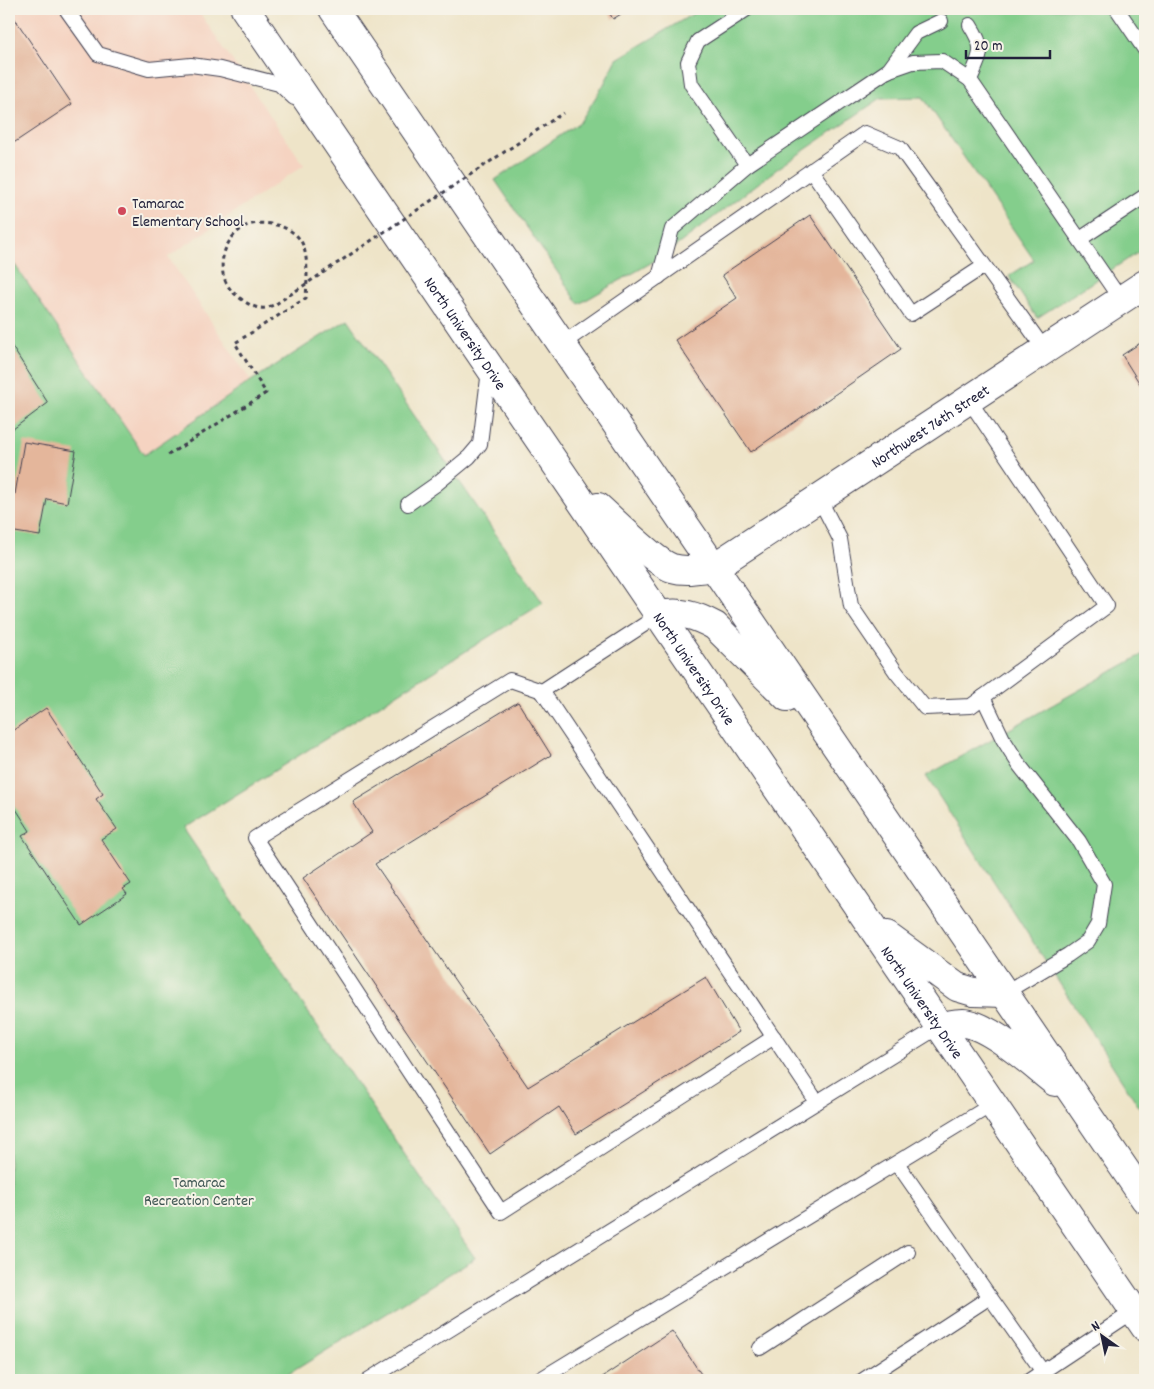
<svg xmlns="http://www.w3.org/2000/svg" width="1154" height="1389" font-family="Dekko,sans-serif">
<rect width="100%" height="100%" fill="#f7f3e8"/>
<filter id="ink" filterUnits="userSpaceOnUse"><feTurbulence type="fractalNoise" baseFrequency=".02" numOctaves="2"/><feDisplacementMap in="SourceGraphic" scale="10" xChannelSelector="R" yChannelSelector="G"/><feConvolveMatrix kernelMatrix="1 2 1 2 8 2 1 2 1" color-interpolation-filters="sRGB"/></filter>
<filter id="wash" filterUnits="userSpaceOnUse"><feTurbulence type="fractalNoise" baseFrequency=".0096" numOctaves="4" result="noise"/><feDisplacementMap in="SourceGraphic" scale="20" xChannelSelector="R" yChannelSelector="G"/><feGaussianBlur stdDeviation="1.12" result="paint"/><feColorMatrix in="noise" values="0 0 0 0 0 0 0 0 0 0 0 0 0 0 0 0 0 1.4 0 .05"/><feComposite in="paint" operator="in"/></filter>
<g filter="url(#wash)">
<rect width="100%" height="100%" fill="#eee4c8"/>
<path fill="#f5d3c1" d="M 9,9 L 197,9 L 304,165 L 168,257 L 251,381 L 144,455 L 15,265 L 9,269 Z"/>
<g fill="#84ce8c" stroke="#537864">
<path d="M 701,9 L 1145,9 L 1145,248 L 1037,318 L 1009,276 L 1034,260 L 923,97 L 881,98 L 777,169 L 663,256 L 579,304 L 495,180 L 580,122 L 604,84 L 617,59 Z"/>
<path d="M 15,265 L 144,455 L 251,381 L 348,319 L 543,603 L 183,828 L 475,1258 L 279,1380 L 9,1380 L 9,269 Z"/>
<path d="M 1145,653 L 1145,1116 L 926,776 Z"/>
</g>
<g id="blocks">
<g fill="#e4b69b">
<path d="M 607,9 L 629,9 L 613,19 Z"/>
<path d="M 9,10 L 72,104 L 9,146 Z"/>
<path d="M 810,215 L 901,349 L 751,452 L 675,340 L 737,298 L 722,275 Z"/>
<path d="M 1145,340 L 1145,392 L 1122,355 Z"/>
<path d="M 9,342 L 48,403 L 9,432 Z"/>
<path d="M 24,442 L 76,451 L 67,503 L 47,499 L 40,536 L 9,531 L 9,493 L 15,494 Z"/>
<path d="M 518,702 L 551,755 L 375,864 L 528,1087 L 706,977 L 739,1032 L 576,1134 L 559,1107 L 490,1154 L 303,878 L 372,832 L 353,802 Z"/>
<path d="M 46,708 L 103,794 L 96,799 L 117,829 L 101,839 L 131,884 L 123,889 L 127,894 L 81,925 L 22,836 L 30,831 L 9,798 L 9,733 Z"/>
<path d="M 672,1331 L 705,1380 L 598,1380 Z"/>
</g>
</g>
</g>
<g filter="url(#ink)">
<use href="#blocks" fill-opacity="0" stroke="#413f50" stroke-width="1"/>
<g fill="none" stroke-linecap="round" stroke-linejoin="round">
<g stroke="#413f50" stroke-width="16">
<g id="lane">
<path d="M 66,9 L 98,54 L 149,69 L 191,65 L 220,69 L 279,84 L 294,98"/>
<path d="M 1117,9 L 1145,50"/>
<path d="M 888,71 L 916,33 L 941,21"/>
<path d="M 970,80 C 981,53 986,50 970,25"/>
<path d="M 747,165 L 691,84 L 688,62 L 698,41 L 747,9"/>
<path d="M 811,170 L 911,314 L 984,266"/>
<path d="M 1080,239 L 1145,196"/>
<path d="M 659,277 L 672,229 L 747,165 L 887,71 L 913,62 L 942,61 L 970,80 L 1121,300"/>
<path d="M 562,344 L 865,133 L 900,148 L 1045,350"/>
<path d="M 819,498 L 840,539 L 851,606 L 896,672 L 925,708 L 971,706 L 1107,606 L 969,400"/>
<path d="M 408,504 L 435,485 L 469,457 L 480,444 L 489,370"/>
<path d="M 659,615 L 542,691 L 510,680 L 255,838 L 501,1212 L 774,1037"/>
<path d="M 542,691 L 817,1102"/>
<path d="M 983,697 L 1003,739 L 1020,766 L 1079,841 L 1104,884 L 1098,924 L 1088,941 L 1068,955 L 1004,993"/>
<path d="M 897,1163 L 990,1297"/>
<path d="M 760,1348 L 908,1252"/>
<path d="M 368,1380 L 940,1026"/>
<path d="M 539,1380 L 993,1104"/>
<path d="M 863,1380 L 990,1297 L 1043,1372"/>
<path d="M 1030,1380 L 1134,1311"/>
</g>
</g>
<g stroke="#413f50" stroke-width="30">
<g id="street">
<path id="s1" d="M 714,567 L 1145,284"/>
</g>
</g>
<g stroke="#413f50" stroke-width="30">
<g id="primary">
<path id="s2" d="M 245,9 L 1145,1327"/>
<path d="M 333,9 L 1145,1199"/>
<path d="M 598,507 C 614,521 654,562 672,568 C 686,572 700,569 714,567"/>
<path d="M 659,615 C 681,611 695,615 715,626 L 787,697"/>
<path d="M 887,936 L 957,987 L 974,992 L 1004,993"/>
<path d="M 940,1026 C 947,1025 956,1023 963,1023 C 989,1024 1034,1066 1055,1082"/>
</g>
</g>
<path stroke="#413f50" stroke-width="3" stroke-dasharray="4 4" stroke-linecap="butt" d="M 168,455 L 266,393 L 235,343 L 306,298 C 307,282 309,255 301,241 C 295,232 285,227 276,225 C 267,223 254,222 246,226 C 221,239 213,275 235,294 C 241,299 252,308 261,308 C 265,309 272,306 276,304"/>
<use href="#lane" stroke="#fff" stroke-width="14"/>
<use href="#street" stroke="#fff" stroke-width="28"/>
<use href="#primary" stroke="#fff" stroke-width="28"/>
<path stroke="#413f50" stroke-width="3" stroke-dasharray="4 4" stroke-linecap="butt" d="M 276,304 L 563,113"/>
</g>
</g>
<circle fill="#d1495b" stroke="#f7f3e8" stroke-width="2" cx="122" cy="211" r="5"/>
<g text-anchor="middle" stroke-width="4" stroke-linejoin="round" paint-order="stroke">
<g font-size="16" fill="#22223b" stroke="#f7f3e8" text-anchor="start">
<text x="132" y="208">Tamarac<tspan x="132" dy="18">Elementary School</tspan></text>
</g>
<g font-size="16" fill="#22223b" stroke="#f7f3e8">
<text dy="6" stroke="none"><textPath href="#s2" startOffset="392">North University Drive</textPath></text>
<text dy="6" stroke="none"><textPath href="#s1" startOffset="258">Northwest 76th Street</textPath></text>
<text dy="6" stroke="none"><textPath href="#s2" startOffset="798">North University Drive</textPath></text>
<text dy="6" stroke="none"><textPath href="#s2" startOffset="1202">North University Drive</textPath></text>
</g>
<g font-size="16" fill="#3f5653" stroke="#f7f3e8">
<text x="199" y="1187">Tamarac<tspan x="199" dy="18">Recreation Center</tspan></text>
</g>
</g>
<rect width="1154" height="1389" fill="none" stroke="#f7f3e8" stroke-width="30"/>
<g transform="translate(1102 1336) rotate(327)" stroke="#f7f3e8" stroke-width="4" paint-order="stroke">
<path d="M0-4L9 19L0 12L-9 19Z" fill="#22223b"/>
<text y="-8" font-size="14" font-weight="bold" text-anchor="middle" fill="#22223b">N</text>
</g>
<path d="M966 50v8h84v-8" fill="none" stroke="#22223b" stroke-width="2.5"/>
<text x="974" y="50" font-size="15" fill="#22223b" stroke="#f7f3e8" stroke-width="4" paint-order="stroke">20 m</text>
</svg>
